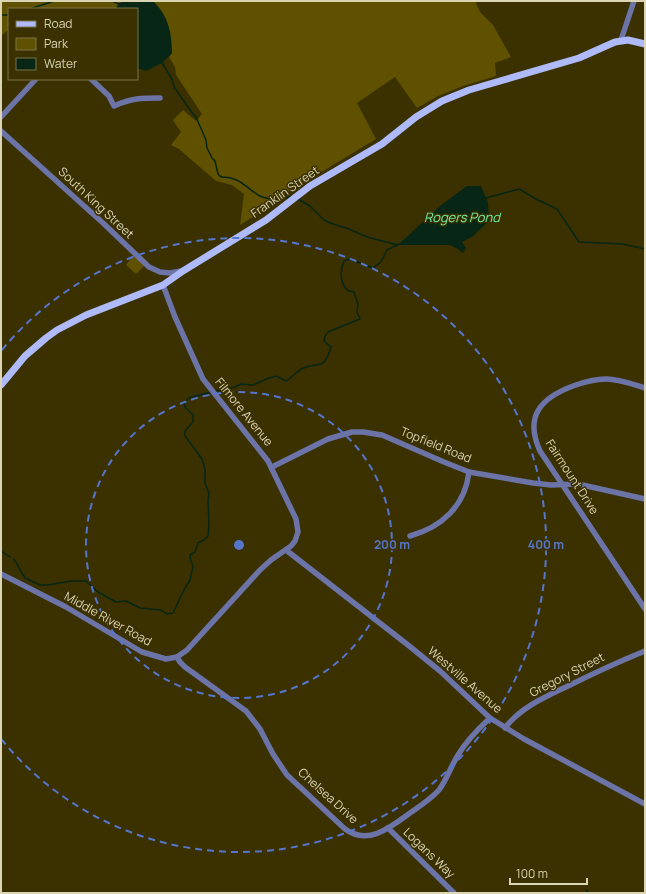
<svg xmlns="http://www.w3.org/2000/svg" width="646" height="894" font-family="Manrope,sans-serif">
<rect width="100%" height="100%" fill="#3a3000"/>
<g fill="#605100">
<path d="M 1,1 L 126,1 L 119,3 L 116,9 L 9,9 L 9,29 L 1,36 Z"/>
<path d="M 153,1 L 475,1 L 480,12 L 493,25 L 511,57 L 495,63 L 496,76 L 463,86 L 438,96 L 417,108 L 395,77 L 357,103 L 376,139 L 280,197 L 259,213 L 240,225 L 244,194 L 232,185 L 216,181 L 179,149 L 171,145 L 181,132 L 173,120 L 183,110 L 196,121 L 202,114 L 176,75 L 175,67 L 169,57 L 172,53 C 169,30 170,18 153,1 Z"/>
<path d="M 136,251 L 148,262 L 136,274 L 126,265 Z"/>
</g>
<g fill="#072616">
<path d="M 126,1 L 153,1 C 168,16 172,32 172,53 L 162,63 L 146,71 L 137,68 L 137,9 L 116,9 L 119,3 Z"/>
<path d="M 467,186 L 481,186 L 488,202 L 489,221 L 472,237 L 462,242 L 466,248 L 463,253 L 458,249 L 450,245 L 398,245 L 440,206 Z"/>
</g>
<g fill="none" stroke-linecap="round" stroke-linejoin="round">
<g stroke="#072616" stroke-width="1.5">
<path d="M 112,1 L 119,4"/>
<path d="M 30,9 L 54,1"/>
<path d="M 1,15 L 9,15"/>
<path d="M 161,61 L 172,79 L 174,87 L 193,114 L 196,117 L 206,140 L 207,148 L 212,158 L 215,161 L 218,174 L 221,177 C 239,176 246,188 260,196 C 265,199 270,198 275,200 L 291,197"/>
<path d="M 486,198 L 519,189 L 536,199 L 557,209 L 579,242 L 623,244 L 645,249"/>
<path d="M 298,199 L 310,206 L 324,220 L 330,223 L 349,229 L 367,237 L 398,245"/>
<path d="M 215,391 L 235,387 L 241,384 L 253,385 L 269,378 L 276,376 L 286,381 C 292,378 296,372 301,369 C 319,360 323,373 331,347 L 324,341 L 325,336 L 328,332 L 360,319 L 357,312 L 358,304 L 354,292 C 340,291 339,272 344,261 L 350,259 L 373,268 L 381,262 L 387,250 L 399,244"/>
<path d="M 1,551 L 10,557"/>
<path d="M 14,559 L 25,578 L 40,585 L 48,585 L 71,581 L 86,581 L 98,592 L 116,602 L 126,601 L 140,608 L 161,610 L 167,614 L 173,613 L 185,588 L 190,580 L 193,566 L 191,561 L 190,555 L 195,552 L 198,543 L 204,540 L 208,536 L 209,524 L 208,500 L 209,493 L 205,483 L 205,469 L 202,459 L 185,436 L 185,431 L 193,422 L 193,415 L 185,407 L 184,403 L 189,398 L 211,392"/>
<path d="M 586,890 L 589,893"/>
</g>
<g stroke="#6b73a7" stroke-width="5.5">
<path d="M 621,40 L 634,1"/>
<path d="M 91,79 L 109,96 L 114,106 C 132,98 141,98 160,98"/>
<path d="M 1,117 L 36,79"/>
<path d="M 1,131 L 103,223 L 149,267 L 160,272 L 170,273 L 181,271"/>
<path d="M 645,388 C 632,384 619,379 606,379 C 594,379 584,382 573,386 C 541,398 524,416 540,451 L 645,609"/>
<path d="M 272,467 L 328,439 L 352,432 L 363,432 L 382,435 L 444,462 L 469,472 L 533,483 L 551,485 L 578,484 L 645,499"/>
<path d="M 410,536 C 442,527 465,506 469,472"/>
<path d="M 286,550 L 408,645 L 440,671 L 490,718 L 524,739 L 645,804"/>
<path d="M 1,574 L 66,607 L 142,652 L 166,659 L 177,657 L 187,650 L 260,570 L 271,560 L 291,546 L 295,541 L 298,532 L 296,519 L 268,461 L 203,379 L 175,317 L 163,285"/>
<path d="M 177,657 L 180,662 L 185,667 L 246,711 L 260,729 L 273,754 L 287,775 L 345,829 C 368,846 391,827 410,813 C 420,806 431,799 439,790 C 447,779 451,766 458,755 C 467,740 478,729 490,718"/>
<path d="M 505,728 C 520,708 545,697 566,687 C 592,674 618,662 645,651"/>
<path d="M 388,828 L 454,893"/>
</g>
<path stroke="#afbafa" stroke-width="7" d="M 1,385 L 25,356 L 46,338 L 57,330 L 86,315 L 163,285 L 183,271 L 266,220 L 310,186 L 382,144 L 416,117 L 442,101 L 469,90 L 579,58 L 615,42 L 628,40 L 645,44"/>
</g>
<g fill="none" stroke="#5676ce" stroke-width="2" stroke-dasharray="7 5">
<circle cx="239" cy="545" r="153"/>
<path d="M2 350A307 307 0 1 1 2 740"/>
</g>
<g text-anchor="middle" stroke-width="3" stroke-linejoin="round" paint-order="stroke">
<g font-size="12" fill="#dbd4b5" stroke="#3a3000">
<text transform="translate(285 192) rotate(-35)" y="4">Franklin Street</text>
<text transform="translate(96 203) rotate(43)" y="4">South King Street</text>
<text transform="translate(244 412) rotate(51)" y="4">Filmore Avenue</text>
<text transform="translate(436 445) rotate(22)" y="4">Topfield Road</text>
<text transform="translate(572 477) rotate(57)" y="4">Fairmount Drive</text>
<text transform="translate(108 619) rotate(29)" y="4">Middle River Road</text>
<text transform="translate(567 675) rotate(-27)" y="4">Gregory Street</text>
<text transform="translate(465 680) rotate(41)" y="4">Westville Avenue</text>
<text transform="translate(328 796) rotate(42)" y="4">Chelsea Drive</text>
<text transform="translate(429 853) rotate(44)" y="4">Logans Way</text>
</g>
<g font-size="13" font-style="italic" fill="#6eeba6" stroke="#3a3000">
<text x="462" y="222">Rogers Pond</text>
</g>
</g>
<circle cx="239" cy="545" r="6" fill="#5676ce" stroke="#3a3000" stroke-width="2"/>
<g font-size="12" text-anchor="middle" font-weight="bold" fill="#5676ce" stroke="#3a3000" stroke-width="3" stroke-linejoin="round" paint-order="stroke">
<text x="392" y="549">200 m</text>
<text x="546" y="549">400 m</text>
</g>
<rect width="646" height="894" fill="none" stroke="#dbd4b5" stroke-width="4"/>
<rect x="8" y="8" width="130" height="72" fill="#3a3000" stroke="#7a7248"/>
<rect x="16" y="21" width="20" height="6" fill="#afbafa" stroke="#7a7248"/>
<text x="44" y="28" font-size="12" fill="#dbd4b5">Road</text>
<rect x="16" y="38" width="20" height="12" fill="#605100" stroke="#7a7248"/>
<text x="44" y="48" font-size="12" fill="#dbd4b5">Park</text>
<rect x="16" y="58" width="20" height="12" fill="#072616" stroke="#7a7248"/>
<text x="44" y="68" font-size="12" fill="#dbd4b5">Water</text>
<path d="M510 878v6h77v-6" fill="none" stroke="#dbd4b5" stroke-width="2"/>
<text x="516" y="878" font-size="12" fill="#dbd4b5" stroke="#3a3000" stroke-width="3" paint-order="stroke">100 m</text>
</svg>
